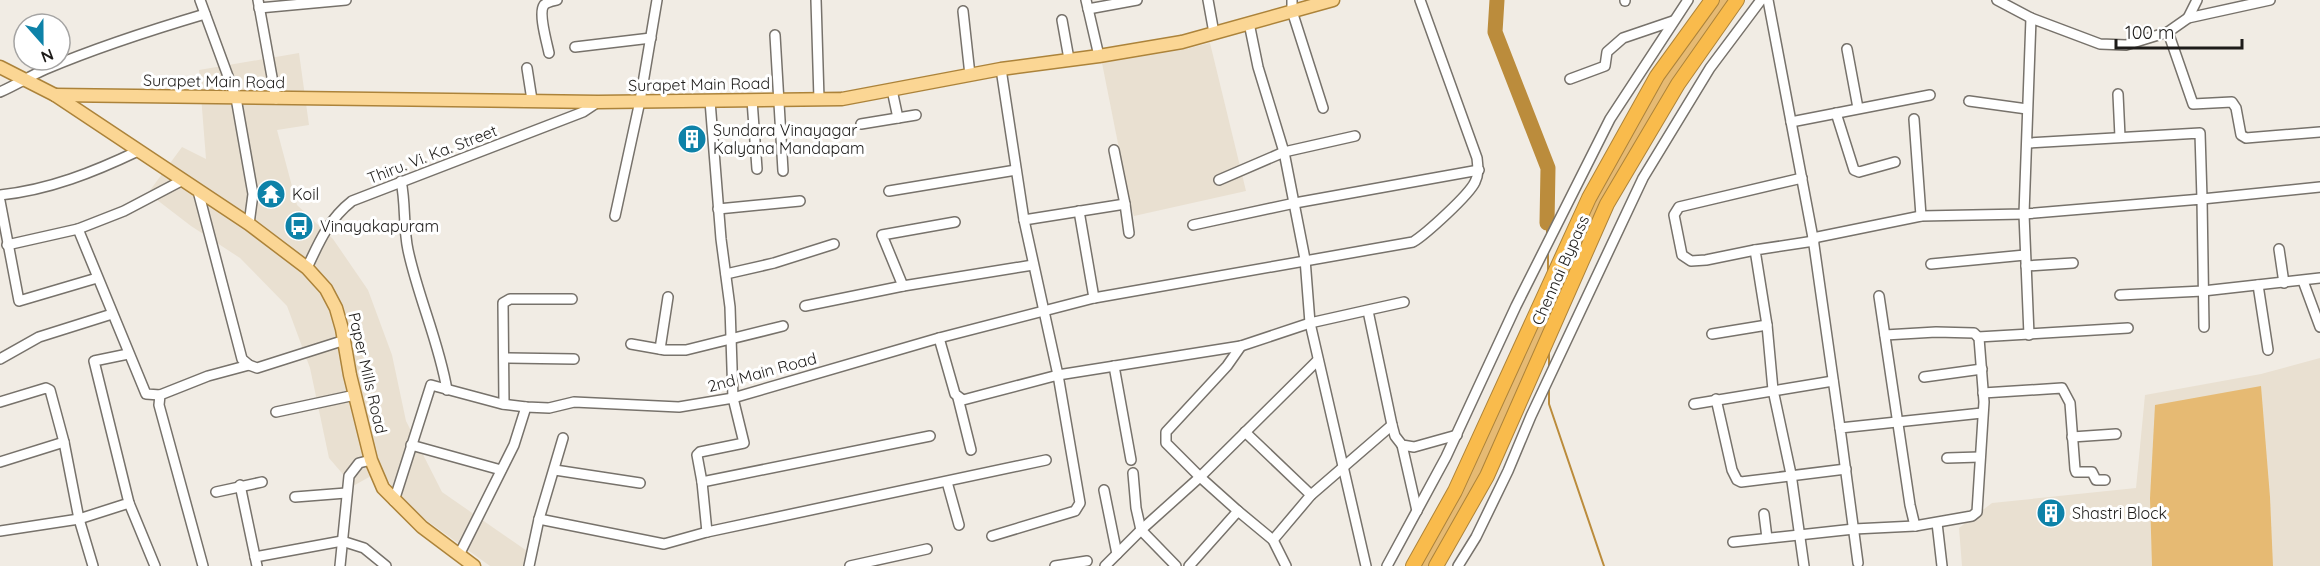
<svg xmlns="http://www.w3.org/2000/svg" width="2320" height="566" font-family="Quicksand,sans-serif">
<rect width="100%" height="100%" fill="#f1ece4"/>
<g fill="#e9e0d1">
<path d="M 1210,43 L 1246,191 L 1134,216 L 1130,204 L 1102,63 L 1181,50 Z"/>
<path d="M 299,53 L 309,125 L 277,130 L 297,205 L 333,239 L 368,290 L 392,355 L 406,421 L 442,492 L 527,551 L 523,566 L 490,566 L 419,515 L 391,485 L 382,470 L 353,486 L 329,458 L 310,368 L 287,306 L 240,258 L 191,226 L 148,193 L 182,147 L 206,159 L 199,70 Z"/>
<path d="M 2320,358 L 2320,566 L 1962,566 L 1959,528 L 1992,503 L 2136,488 L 2145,395 L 2261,374 Z"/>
</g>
<g fill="#e6ba73">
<path d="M 1715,0 L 1730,0 L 1668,95 L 1481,475 L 1432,566 L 1418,566 L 1581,225 L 1657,85 Z"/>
<path d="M 2261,386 L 2270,497 L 2273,566 L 2152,566 L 2150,498 L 2155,405 Z"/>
</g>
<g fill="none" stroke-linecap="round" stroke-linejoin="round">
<g stroke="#bb8c3c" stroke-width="2">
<path d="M 1547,223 L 1547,235"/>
<path d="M 1548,253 L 1548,274"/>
<path d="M 1548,301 L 1548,322"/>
<path d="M 1549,352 L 1549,370"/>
<path d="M 1549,385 L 1549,404 L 1604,566"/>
</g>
<path stroke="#bb8c3c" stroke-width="15" d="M 1497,0 L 1495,32 L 1548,168 L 1547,223"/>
<g stroke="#77726b" stroke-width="12">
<g id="minor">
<path d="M 200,0 L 236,98 L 253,194 L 249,224"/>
<path d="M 258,0 L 276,99"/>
<path d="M 816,0 L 819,99"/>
<path d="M 1086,0 L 1099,56"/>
<path d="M 1208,0 L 1214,33"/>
<path d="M 1292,0 L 1292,11 L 1323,108"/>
<path d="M 1625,0 L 1625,1"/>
<path d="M 1768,0 L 1813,238"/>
<path d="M 1997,0 L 2031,18"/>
<path d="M 259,8 L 346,0"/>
<path d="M 1088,9 L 1137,0"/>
<path d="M 963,11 L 970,75"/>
<path d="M 2188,18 L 2197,0"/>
<path d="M 1062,20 L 1069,59"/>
<path d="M 1249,23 L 1258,67 L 1284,152 L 1305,259 L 1310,323 L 1366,566"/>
<path d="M 2168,32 L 2193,104 L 2232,102 L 2236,108 L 2241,135 L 2246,138 L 2320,132"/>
<path d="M 775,35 L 783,171"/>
<path d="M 575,47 L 651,38"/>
<path d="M 1847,49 L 1858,108"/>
<path d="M 549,53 C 547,43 538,13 544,5 C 547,2 553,1 557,0"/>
<path d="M 527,68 L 532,100"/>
<path d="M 1001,69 L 1024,220 L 1058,375 L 1241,346 L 1310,323 L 1404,302"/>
<path d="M 1570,79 L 1605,66 L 1607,52 L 1623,38 L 1673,21"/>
<path d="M 892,90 L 898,118"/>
<path d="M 0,92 C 16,85 30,76 46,69 C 98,47 151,30 205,14"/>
<path d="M 2118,94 L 2120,137"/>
<path d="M 752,100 L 757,169"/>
<path d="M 1969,101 L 2027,109"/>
<path d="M 1836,113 L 1854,170 L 1859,172 L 1895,162"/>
<path d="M 1914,119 L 1921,216"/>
<path d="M 1791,122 L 1930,95"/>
<path d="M 861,124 L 916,115"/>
<path d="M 2028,143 L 2200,133 L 2202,199 L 2320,187"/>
<path d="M 1114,150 L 1125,204"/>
<path d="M 1219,180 L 1284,152 L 1355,136"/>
<path d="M 401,181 C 406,204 403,227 408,250 C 418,297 439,342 447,390"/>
<path d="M 198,191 L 242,359 L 249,365 L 257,368 L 345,340"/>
<path d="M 889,191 L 1016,170"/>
<path d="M 0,195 C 49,190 94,172 138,151"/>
<path d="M 0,201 L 19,301 L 97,278"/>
<path d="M 718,209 L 800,201"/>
<path d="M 1079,211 L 1094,298"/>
<path d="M 615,216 L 640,101 L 657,0"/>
<path d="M 1024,220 L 1125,204 L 1129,233"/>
<path d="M 1193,225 L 1295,203 L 1479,170"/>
<path d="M 78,229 L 146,394 L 160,395"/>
<path d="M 7,245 L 78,229 L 124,211 L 183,180"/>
<path d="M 2279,249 L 2284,283"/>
<path d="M 1755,250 L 1706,260 L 1691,261 L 1682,255 L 1674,215 L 1679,207 L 1802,178"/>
<path d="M 1931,264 L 2025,255"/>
<path d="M 2026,266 L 2073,263"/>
<path d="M 307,268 C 319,242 329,219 352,201 L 583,112 L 598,102"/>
<path d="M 726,274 L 774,263 L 834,244"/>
<path d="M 2303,281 L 2320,327"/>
<path d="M 2258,285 L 2268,350"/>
<path d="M 903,286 L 882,235 L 955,222"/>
<path d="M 2120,295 L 2203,291 L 2320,278"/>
<path d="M 1879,296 L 1910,505 L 1915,526"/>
<path d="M 805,306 L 903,286 L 1033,265"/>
<path d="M 1368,311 L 1392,425 L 1395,436 L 1402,445 L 1414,447 L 1457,435"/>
<path d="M 1712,334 L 1767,325"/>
<path d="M 2029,335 L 2024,214 L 2031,18 L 2100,44 L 2126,45 L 2168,32 L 2188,18 L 2270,0"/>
<path d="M 1978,337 L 2128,328"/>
<path d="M 939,338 L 955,394 L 963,400 L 1058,375 L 1080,503 L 1075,511 L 992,536"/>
<path d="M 631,344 L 665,350 L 686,350 L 783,326"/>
<path d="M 1241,346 L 1227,366 L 1166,432 L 1166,443 L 1200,477 L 1318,360"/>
<path d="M 660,349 L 668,297"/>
<path d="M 504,358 L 574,359"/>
<path d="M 0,359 L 39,337 L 112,314"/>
<path d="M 1114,366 L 1131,460"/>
<path d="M 1924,377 L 1982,369"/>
<path d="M 1983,393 L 2062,388 L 2070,403 L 2075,469 L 2076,472 L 2092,472 L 2096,480 L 2105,480"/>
<path d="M 958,398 L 971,450"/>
<path d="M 1716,399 L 1732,470 L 1737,480 L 1741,482 L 1846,469"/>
<path d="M 0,402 L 46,388 L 50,390 L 64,442 L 79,519 L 93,566"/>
<path d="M 504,404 L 503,303 L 510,299 L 572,299"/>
<path d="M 1694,404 L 1833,381"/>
<path d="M 276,412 L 355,395"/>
<path d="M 1840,428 L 1813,238 L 1921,216 L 2024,214 L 2202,199 L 2204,327"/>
<path d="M 1245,432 L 1311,495"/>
<path d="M 2072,437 L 2116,434"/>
<path d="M 411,445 L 501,470"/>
<path d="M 1402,445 L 1417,511"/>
<path d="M 1947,458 L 1980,457"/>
<path d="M 0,462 L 64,442"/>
<path d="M 555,470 L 640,483"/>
<path d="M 1133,473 L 1136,508 L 1141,530 L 1176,566"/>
<path d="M 702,482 L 697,455 L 700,452 L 744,443 L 733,398 L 730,307 L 721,239 L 710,101"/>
<path d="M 947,482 L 959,525"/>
<path d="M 240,485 L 257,566"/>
<path d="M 1104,490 L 1117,554"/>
<path d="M 216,492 L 262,482"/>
<path d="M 295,497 L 346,493"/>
<path d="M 394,501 L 431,385 L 502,404 L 526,407 L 549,408 L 574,402 L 679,407 L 733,398 L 939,338 L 1094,298 L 1413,242 C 1426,234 1469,195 1475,182 C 1479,174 1478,167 1477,158 L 1420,0"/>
<path d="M 129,503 L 155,566"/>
<path d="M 1764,514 L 1767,538"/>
<path d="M 539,519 L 664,544 L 707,532 L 1046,460"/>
<path d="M 1937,523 L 1942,566"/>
<path d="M 0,531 L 79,519 L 129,503 L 94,361 L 128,354"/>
<path d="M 707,532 L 702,482 L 930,436"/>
<path d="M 1273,540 L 1311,495 L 1392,425"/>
<path d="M 1733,542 L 1854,529 L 1915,526 L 1972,516 L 1977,512 L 1984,402 L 1979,338 L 1974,333 L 1936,332 L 1885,335"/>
<path d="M 459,555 L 514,445 L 526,407"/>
<path d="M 255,557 L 342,541 L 364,548 L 386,566"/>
<path d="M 1858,563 L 1840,428 L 1982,413"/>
<path d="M 203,566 L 159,405 L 160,395 L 208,376 L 249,365"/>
<path d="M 340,566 L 349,476 L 359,463 L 371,460"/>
<path d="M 529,566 L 539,519 L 563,438"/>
<path d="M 850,566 L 927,549"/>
<path d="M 1055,566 L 1087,561"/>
<path d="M 1105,566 L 1141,530 L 1200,477 L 1238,511"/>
<path d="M 1189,566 L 1238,511 L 1273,540 L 1286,566"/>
<path d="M 1387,566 L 1446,457 L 1516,306 L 1610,119 L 1688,0"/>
<path d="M 1458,566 L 1476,537 L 1508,471 L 1531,416 L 1643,178 L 1710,68 L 1761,0"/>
<path d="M 1804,566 L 1791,474 L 1773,390 L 1767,325 L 1755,250 L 1814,241"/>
</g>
</g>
<g stroke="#ac833a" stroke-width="15">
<g id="major">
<path d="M 0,67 L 55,95 L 249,224 L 307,268 L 326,289 L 336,308 L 342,329 L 350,375 L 371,460 L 383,488 L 422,527 L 474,566"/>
<path d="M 55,95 L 598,102 L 842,99 L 1001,69 L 1099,56 L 1182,42 L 1333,0"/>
</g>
</g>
<g stroke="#ac833a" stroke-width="16">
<g id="highway">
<path d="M 1413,566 L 1455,491 L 1589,198 L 1657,76 L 1712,0"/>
<path d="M 1436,566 L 1487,476 L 1607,204 L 1678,84 L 1737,0"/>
</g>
</g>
<use href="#minor" stroke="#fff" stroke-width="9"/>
<use href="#major" stroke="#fbd694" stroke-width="12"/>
<use href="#highway" stroke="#f9bb4c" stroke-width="14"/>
</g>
<defs>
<g id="building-disc" transform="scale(1.5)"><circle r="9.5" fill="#0e82a8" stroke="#fff"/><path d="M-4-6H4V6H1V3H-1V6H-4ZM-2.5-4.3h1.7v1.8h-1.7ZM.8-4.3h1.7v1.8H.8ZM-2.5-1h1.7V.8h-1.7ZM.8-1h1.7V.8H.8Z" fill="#fff"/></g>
<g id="temple-disc" transform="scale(1.5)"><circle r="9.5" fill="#0e82a8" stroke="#fff"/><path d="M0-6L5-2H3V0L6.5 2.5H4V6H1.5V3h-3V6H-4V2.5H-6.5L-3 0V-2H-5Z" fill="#fff"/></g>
<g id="bus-disc" transform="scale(1.5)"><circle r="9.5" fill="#0e82a8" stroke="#fff"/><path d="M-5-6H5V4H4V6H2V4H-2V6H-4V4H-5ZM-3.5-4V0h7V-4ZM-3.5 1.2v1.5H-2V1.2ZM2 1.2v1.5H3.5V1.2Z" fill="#fff"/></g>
</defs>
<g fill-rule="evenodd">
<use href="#building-disc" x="692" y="139"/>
<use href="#temple-disc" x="271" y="194"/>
<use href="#bus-disc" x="299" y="226"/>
<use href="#building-disc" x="2051" y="513"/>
</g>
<g text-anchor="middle" stroke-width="6" stroke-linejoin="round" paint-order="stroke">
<g font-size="16" fill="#1d1b19" stroke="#fff">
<text transform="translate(214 81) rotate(1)" y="6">Surapet Main Road</text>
<text transform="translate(699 84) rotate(-1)" y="6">Surapet Main Road</text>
<text transform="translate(432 154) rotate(-21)" y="6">Thiru. Vi. Ka. Street</text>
<text transform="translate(1560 270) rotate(-66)" y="6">Chennai Bypass</text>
<text transform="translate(762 372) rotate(-15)" y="6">2nd Main Road</text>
<text transform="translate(368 373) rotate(77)" y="6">Paper Mills Road</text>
</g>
<g font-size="16" fill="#1d1b19" stroke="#fff" text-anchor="start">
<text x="713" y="136">Sundara Vinayagar<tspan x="713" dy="18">Kalyana Mandapam</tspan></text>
<text x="292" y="200">Koil</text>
<text x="320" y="232">Vinayakapuram</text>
<text x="2072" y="519">Shastri Block</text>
</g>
</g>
<g transform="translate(42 42) rotate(159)"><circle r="28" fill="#ffffff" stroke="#a5a4a3" stroke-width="1.5"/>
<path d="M0-4.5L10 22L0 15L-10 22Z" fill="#0e82a8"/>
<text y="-9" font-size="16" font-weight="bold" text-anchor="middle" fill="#1d1b19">N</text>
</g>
<path d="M2116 39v9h126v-9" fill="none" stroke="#1d1b19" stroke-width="3"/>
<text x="2125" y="39" font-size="18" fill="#1d1b19" stroke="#ffffff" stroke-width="4.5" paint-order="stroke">100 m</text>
</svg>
